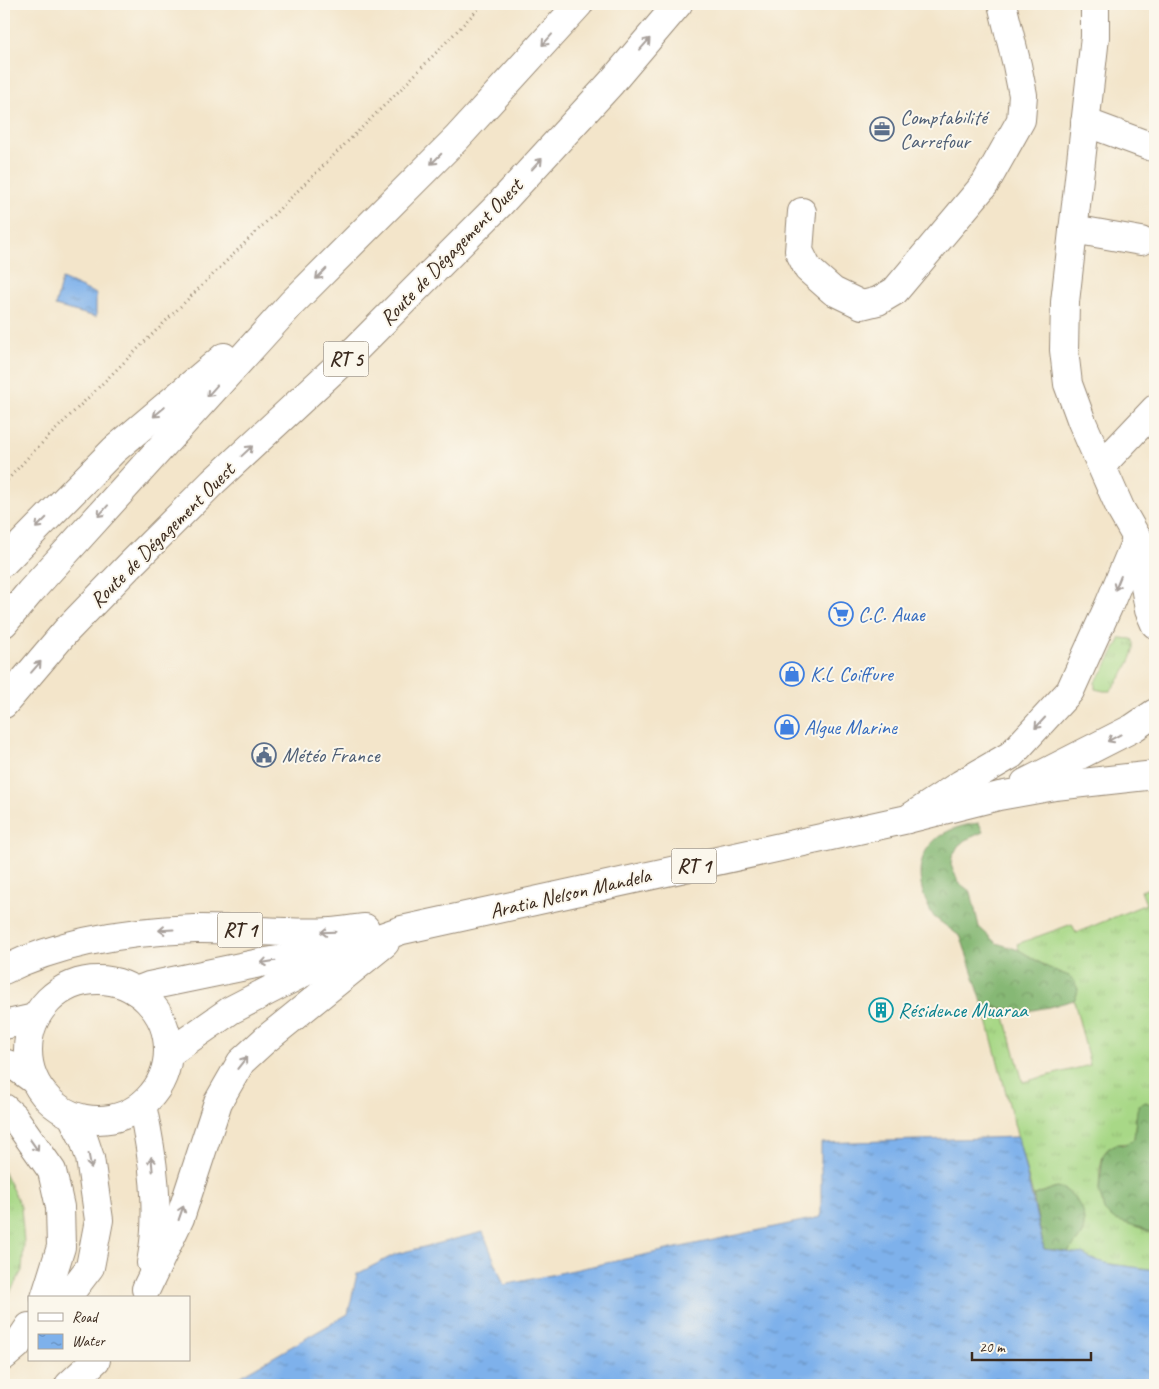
<svg xmlns="http://www.w3.org/2000/svg" width="1159" height="1389" font-family="Caveat,sans-serif">
<defs>
<pattern id="grass-tufts" width="24" height="20" patternUnits="userSpaceOnUse" patternTransform="scale(1.25)"><rect width="24" height="20" fill="#a8d887"/><path d="M3 7l-1-3M5 7V3M7 7l1-3M15 17l-1-3M17 17v-4M19 17l1-3" fill="none" stroke="#92ba74"/></pattern>
<pattern id="forest-crowns" width="20" height="18" patternUnits="userSpaceOnUse" patternTransform="scale(1.25)"><rect width="20" height="18" fill="#86b874"/><path d="M2 6a3 3 0 1 1 6 0M12 15a3 3 0 1 1 6 0" fill="none" stroke="#6f965f"/></pattern>
<pattern id="water-ripples" width="26" height="14" patternUnits="userSpaceOnUse" patternTransform="scale(1.25)"><rect width="26" height="14" fill="#7eb1eb"/><path d="M2 4q2-2 4 0t4 0M15 11q2-2 4 0t4 0" fill="none" stroke="#6890be"/></pattern>
</defs>
<rect width="100%" height="100%" fill="#fbf7ec"/>
<filter id="ink" filterUnits="userSpaceOnUse"><feTurbulence type="fractalNoise" baseFrequency=".02" numOctaves="2"/><feDisplacementMap in="SourceGraphic" scale="10" xChannelSelector="R" yChannelSelector="G"/><feConvolveMatrix kernelMatrix="1 2 1 2 8 2 1 2 1" color-interpolation-filters="sRGB"/></filter>
<filter id="wash" filterUnits="userSpaceOnUse"><feTurbulence type="fractalNoise" baseFrequency=".0096" numOctaves="4" result="noise"/><feDisplacementMap in="SourceGraphic" scale="20" xChannelSelector="R" yChannelSelector="G"/><feGaussianBlur stdDeviation="1.12" result="paint"/><feColorMatrix in="noise" values="0 0 0 0 0 0 0 0 0 0 0 0 0 0 0 0 0 1.4 0 .05"/><feComposite in="paint" operator="in"/></filter>
<g filter="url(#wash)">
<rect width="100%" height="100%" fill="#f3e5ca"/>
<g fill="url(#grass-tufts)" stroke="#728152">
<path d="M 1121,638 L 1132,639 C 1141,652 1119,680 1110,691 L 1104,691 L 1095,689 L 1095,682 L 1104,670 Z"/>
<path d="M 1155,886 L 1155,1107 L 1146,1102 L 1136,1117 L 1134,1139 C 1126,1146 1123,1142 1115,1145 C 1098,1149 1100,1176 1099,1190 L 1141,1228 L 1155,1234 L 1155,1270 C 1141,1267 1126,1267 1111,1264 C 1096,1262 1083,1255 1068,1252 L 1081,1236 L 1084,1225 L 1077,1201 L 1056,1187 L 1033,1196 L 983,1005 L 1003,1010 L 1023,1082 L 1090,1065 L 1074,1000 L 1077,994 L 1047,967 L 1019,950 L 1017,944 L 1072,924 L 1076,933 L 1146,904 L 1141,891 Z"/>
<path d="M 4,1172 L 21,1207 L 24,1243 L 22,1271 L 4,1303 Z"/>
</g>
<g fill="url(#forest-crowns)" stroke="#607149">
<path d="M 979,823 L 983,832 L 965,840 L 958,846 L 952,857 L 951,865 L 959,883 L 971,892 L 979,927 L 996,943 L 1019,950 L 1047,967 L 1069,976 L 1074,981 L 1078,989 L 1077,994 L 1074,1000 L 1049,1007 L 1022,1012 L 983,1005 L 961,937 L 934,917 C 905,869 922,829 979,823 Z"/>
<path d="M 1146,1102 L 1155,1107 L 1155,1234 L 1141,1228 L 1113,1219 L 1104,1210 L 1099,1190 L 1103,1155 L 1108,1149 L 1116,1144 L 1124,1145 L 1134,1139 L 1137,1110 L 1139,1105 Z"/>
<path d="M 1056,1187 C 1073,1189 1085,1209 1084,1225 C 1084,1236 1074,1245 1068,1252 L 1044,1249 L 1033,1196 Z"/>
</g>
<g fill="url(#water-ripples)" stroke="#5c6e84">
<path d="M 62,279 L 96,294 L 96,317 L 55,306 Z"/>
<path d="M 1018,1137 L 1044,1249 L 1082,1254 L 1091,1259 L 1110,1264 L 1155,1270 L 1155,1385 L 225,1385 L 348,1314 L 357,1274 L 396,1254 L 483,1232 L 504,1285 L 821,1217 L 821,1143 Z"/>
</g>
</g>
<g filter="url(#ink)">
<g fill="none" stroke-linecap="round" stroke-linejoin="round">
<g stroke="#978874" stroke-width="30">
<g id="minor">
<path d="M 1095,4 L 1095,37 L 1065,302 L 1064,350 L 1068,384 L 1082,422 L 1121,510 L 1137,538 L 1155,557"/>
<path d="M 1085,122 L 1155,148"/>
<path d="M 802,212 L 799,251 L 808,269 L 833,291 L 862,305 L 878,301 L 895,291 L 985,184 L 1021,120 L 1023,95 L 1017,65 L 1002,4"/>
<path d="M 1073,229 L 1141,241"/>
<path d="M 1102,465 L 1155,409"/>
<path d="M 1137,538 L 1149,610 L 1155,624"/>
<path d="M 912,816 L 961,784 L 1011,755 L 1070,691 L 1109,605 L 1137,538"/>
</g>
</g>
<g stroke="#978874" stroke-width="30">
<g id="major">
<path d="M 1025,783 L 1133,728 L 1155,713"/>
<path d="M 4,970 C 61,941 131,931 195,929 C 240,928 286,935 331,932 C 343,931 354,929 365,928"/>
<circle cx="98" cy="1050" r="70"/>
<path d="M 136,991 L 149,986 L 260,963 L 350,948 L 402,930 L 908,819 L 999,796 L 1055,786 L 1155,775"/>
<path d="M 4,1025 L 35,1018"/>
<path d="M 168,1054 L 231,1010 L 330,959"/>
<path d="M 4,1063 L 16,1067 L 34,1080"/>
<path d="M 142,1105 C 153,1156 161,1211 151,1263"/>
<path d="M 146,1289 L 180,1218 L 218,1102 L 241,1062 L 265,1040 L 385,943"/>
<path d="M 69,1385 L 96,1360"/>
</g>
</g>
<g stroke="#978874" stroke-width="30">
<g id="highway">
<path d="M 4,562 L 114,450 L 224,357"/>
<path d="M 4,623 L 30,592 L 292,303 L 457,138 L 579,4"/>
<path d="M 4,704 L 66,631 L 130,565 L 213,482 L 356,349 L 499,205 L 611,83 L 678,4"/>
<path d="M 4,1108 L 14,1117 L 52,1171 L 60,1207 L 61,1247 L 45,1298"/>
<path d="M 65,1298 L 71,1292 L 90,1267 L 99,1220 L 90,1158 L 84,1140 L 72,1116"/>
<path d="M 4,1356 L 17,1345 L 29,1327"/>
</g>
</g>
<path stroke="#978874" stroke-width="3" stroke-dasharray="1 4" stroke-linecap="butt" d="M 4,484 L 30,455 L 403,87 L 483,4"/>
<use href="#minor" stroke="#fff" stroke-width="28"/>
<use href="#major" stroke="#fff" stroke-width="28"/>
<use href="#highway" stroke="#fff" stroke-width="28"/>
</g>
<defs><path id="oneway-shaft" d="M-6 0H5M1.5-3L5.5 0L1.5 3" fill="none" stroke-width="1.6" stroke-linecap="round" stroke-linejoin="round" transform="scale(1.25)"/></defs>
<g stroke="#a79f9a">
<use href="#oneway-shaft" transform="translate(547 40) rotate(132)"/>
<use href="#oneway-shaft" transform="translate(645 44) rotate(-49)"/>
<use href="#oneway-shaft" transform="translate(436 159) rotate(135)"/>
<use href="#oneway-shaft" transform="translate(537 164) rotate(-47)"/>
<use href="#oneway-shaft" transform="translate(321 274) rotate(135)"/>
<use href="#oneway-shaft" transform="translate(212 391) rotate(132)"/>
<use href="#oneway-shaft" transform="translate(159 412) rotate(140)"/>
<use href="#oneway-shaft" transform="translate(247 451) rotate(-43)"/>
<use href="#oneway-shaft" transform="translate(103 511) rotate(132)"/>
<use href="#oneway-shaft" transform="translate(41 523) rotate(135)"/>
<use href="#oneway-shaft" transform="translate(1118 583) rotate(112)"/>
<use href="#oneway-shaft" transform="translate(36 667) rotate(-49)"/>
<use href="#oneway-shaft" transform="translate(1040 723) rotate(133)"/>
<use href="#oneway-shaft" transform="translate(1114 738) rotate(152)"/>
<use href="#oneway-shaft" transform="translate(166 930) rotate(177)"/>
<use href="#oneway-shaft" transform="translate(328 932) rotate(178)"/>
<use href="#oneway-shaft" transform="translate(268 962) rotate(171)"/>
<use href="#oneway-shaft" transform="translate(242 1063) rotate(-52)"/>
<use href="#oneway-shaft" transform="translate(34 1145) rotate(55)"/>
<use href="#oneway-shaft" transform="translate(90 1161) rotate(79)"/>
<use href="#oneway-shaft" transform="translate(152 1164) rotate(-95)"/>
<use href="#oneway-shaft" transform="translate(181 1213) rotate(-71)"/>
</g>
</g>
<defs>
<g id="office-ring" transform="scale(1.25)"><circle r="9.5" fill="#fbf7ec" stroke="#5c6f8a" stroke-width="1.5"/><path d="M-6-3h4V-5.5h4V-3h4V5H-6ZM-1-4.5V-3h2v-1.5ZM-6 0V1H6V0Z" fill="#5c6f8a"/></g>
<g id="supermarket-ring" transform="scale(1.25)"><circle r="9.5" fill="#fbf7ec" stroke="#3f7fe0" stroke-width="1.5"/><path d="M-6-5.5h2.5l.6 2H6L4.5 2H-2.5L-4.4-4H-6ZM-1.5 3.2a1.3 1.3 0 1 0 .1 0ZM3 3.2a1.3 1.3 0 1 0 .1 0Z" fill="#3f7fe0"/></g>
<g id="shop-ring" transform="scale(1.25)"><circle r="9.5" fill="#fbf7ec" stroke="#3f7fe0" stroke-width="1.5"/><path d="M-5-2.5h2.3a2.7 3.5 0 0 1 5.4 0H5L5.5 6h-11ZM-1.5-2.5h3a1.5 2.3 0 0 0-3 0Z" fill="#3f7fe0"/></g>
<g id="civic-ring" transform="scale(1.25)"><circle r="9.5" fill="#fbf7ec" stroke="#5c6f8a" stroke-width="1.5"/><path d="M-.6-6.5H3V-4.5H.6V-3L4-1V1h2V6H-6V1h2V-1L-.6-3ZM-1.2 2.5V6h2.4V2.5Z" fill="#5c6f8a"/></g>
<g id="building-ring" transform="scale(1.25)"><circle r="9.5" fill="#fbf7ec" stroke="#0f9aa8" stroke-width="1.5"/><path d="M-4-6H4V6H1V3H-1V6H-4ZM-2.5-4.3h1.7v1.8h-1.7ZM.8-4.3h1.7v1.8H.8ZM-2.5-1h1.7V.8h-1.7ZM.8-1h1.7V.8H.8Z" fill="#0f9aa8"/></g>
</defs>
<g fill-rule="evenodd">
<use href="#office-ring" x="882" y="129"/>
<use href="#supermarket-ring" x="841" y="614"/>
<use href="#shop-ring" x="792" y="674"/>
<use href="#shop-ring" x="787" y="727"/>
<use href="#civic-ring" x="264" y="755"/>
<use href="#building-ring" x="881" y="1010"/>
</g>
<g text-anchor="middle" stroke-width="4" stroke-linejoin="round" paint-order="stroke">
<g fill="#fbf7ec" stroke="#75685c" stroke-width="1">
<rect x="323.5" y="341.5" width="45" height="35" rx="4"/>
<rect x="671.5" y="848.5" width="45" height="35" rx="4"/>
<rect x="217.5" y="912.5" width="45" height="35" rx="4"/>
</g>
<g font-size="20" font-weight="bold" fill="#3b2a1e">
<text x="346" y="366">RT 5</text>
<text x="694" y="873">RT 1</text>
<text x="240" y="937">RT 1</text>
</g>
<g font-size="21" fill="#4e5e75" stroke="#fbf7ec" text-anchor="start">
<text x="900" y="124">Comptabilité<tspan x="900" dy="24">Carrefour</tspan></text>
<text x="282" y="762">Météo France</text>
</g>
<g font-size="21" fill="#3b2a1e" stroke="#fbf7ec">
<text transform="translate(451 252) rotate(-46)" y="7">Route de Dégagement Ouest</text>
<text transform="translate(162 535) rotate(-45)" y="7">Route de Dégagement Ouest</text>
<text transform="translate(570 893) rotate(-13)" y="7">Aratia Nelson Mandela</text>
</g>
<g font-size="21" fill="#366cbe" stroke="#fbf7ec" text-anchor="start">
<text x="858" y="621">C.C. Auae</text>
<text x="810" y="681">K.L Coiffure</text>
<text x="804" y="734">Algue Marine</text>
</g>
<g font-size="21" fill="#0d838f" stroke="#fbf7ec" text-anchor="start">
<text x="898" y="1017">Résidence Muaraa</text>
</g>
</g>
<rect width="1159" height="1389" fill="none" stroke="#fbf7ec" stroke-width="20"/>
<rect x="28" y="1296" width="162" height="65" fill="#fbf7ec" stroke="#aea59a"/>
<rect x="38" y="1313" width="25" height="8" fill="#ffffff" stroke="#aea59a"/>
<text x="72" y="1322" font-size="15" fill="#3b2a1e">Road</text>
<rect x="38" y="1334" width="25" height="15" fill="url(#water-ripples)" stroke="#aea59a"/>
<text x="72" y="1346" font-size="15" fill="#3b2a1e">Water</text>
<path d="M972 1352v8h119v-8" fill="none" stroke="#3b2a1e" stroke-width="2.5"/>
<text x="979" y="1352" font-size="15" fill="#3b2a1e" stroke="#fbf7ec" stroke-width="4" paint-order="stroke">20 m</text>
</svg>
